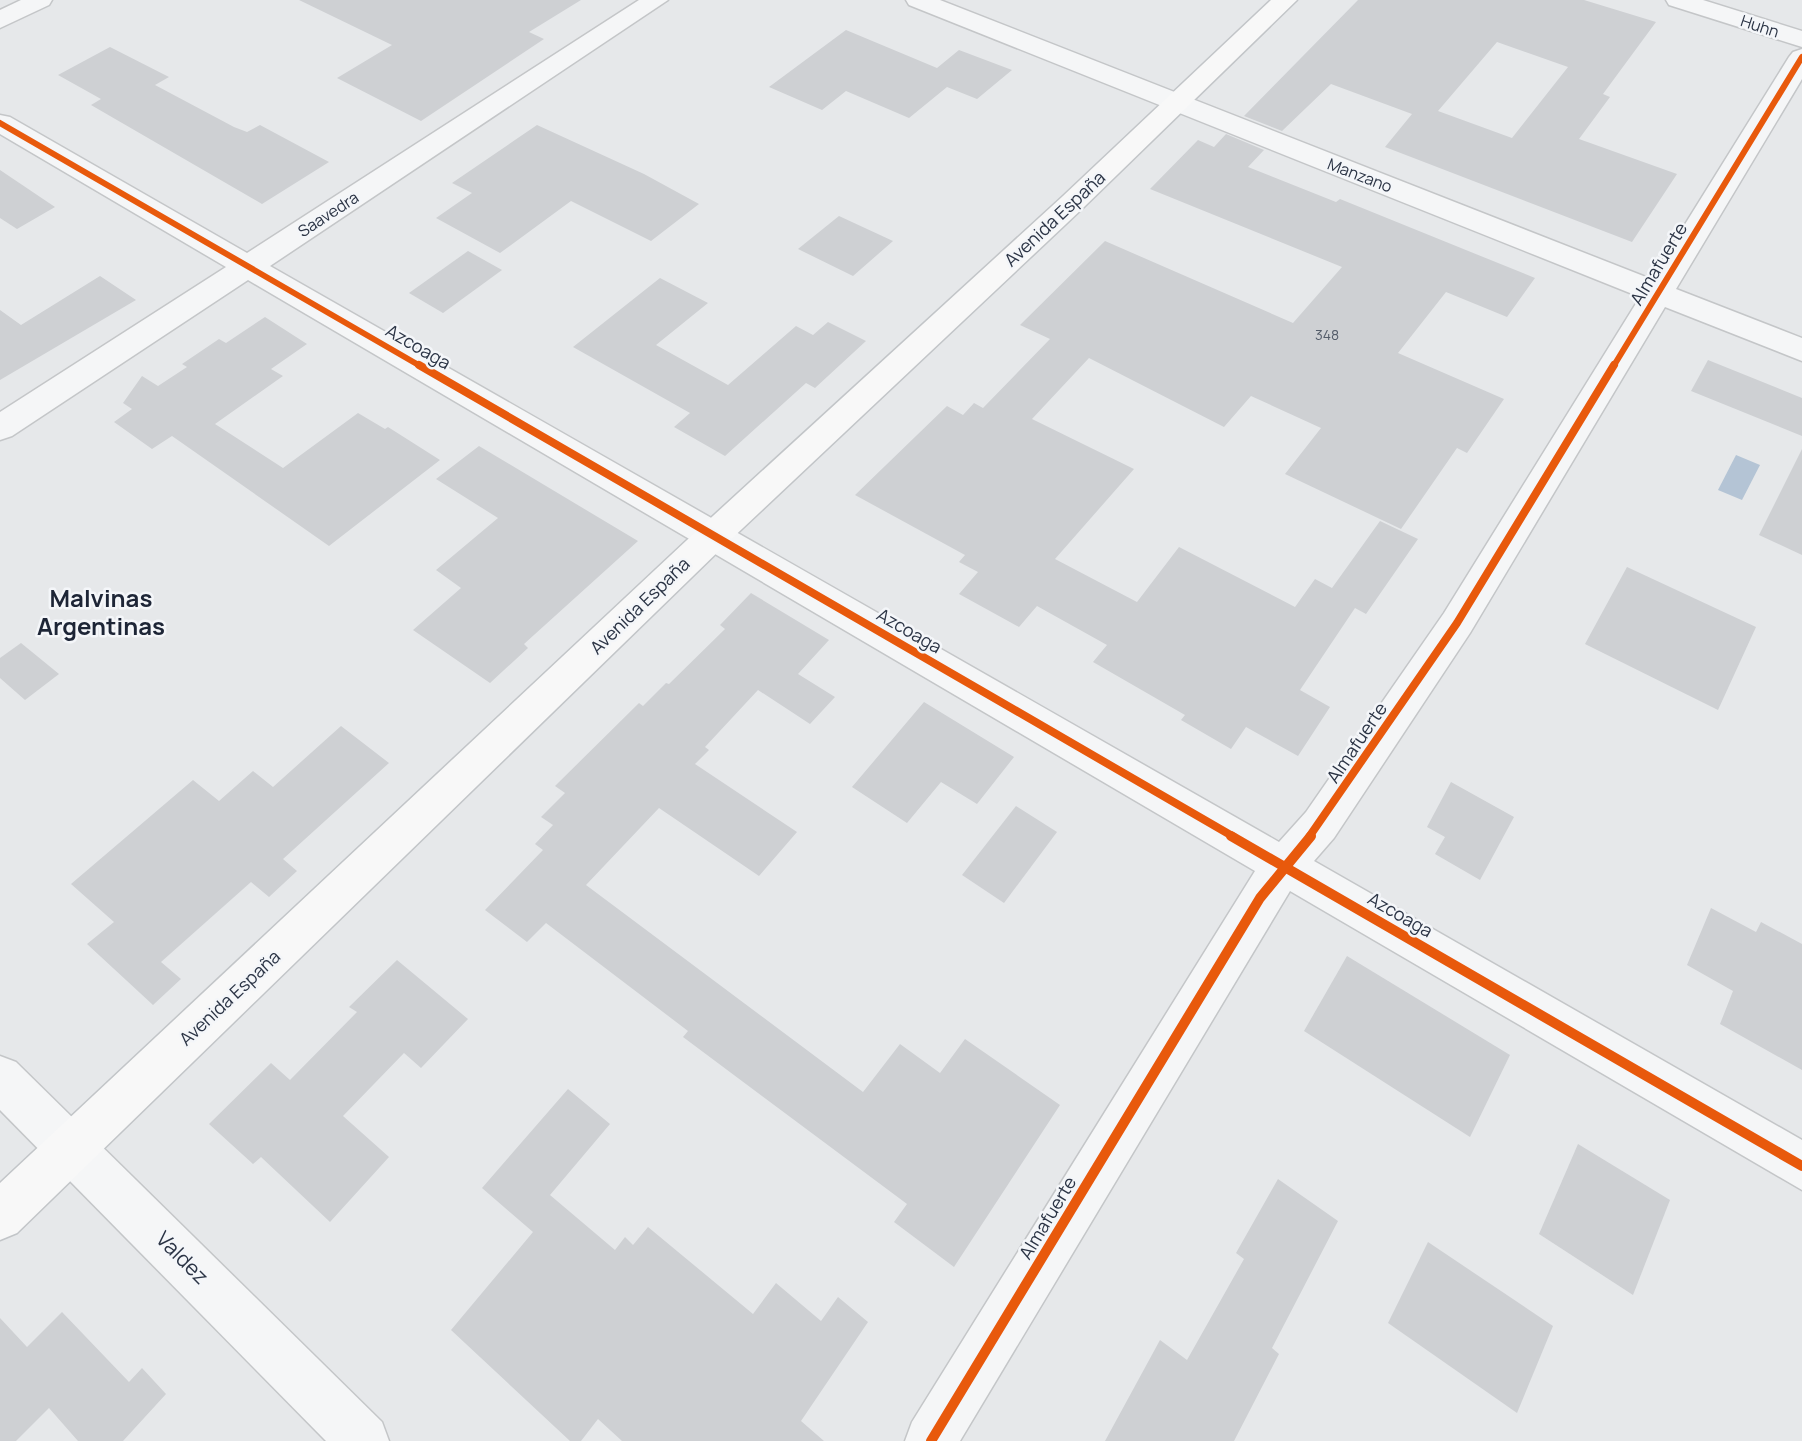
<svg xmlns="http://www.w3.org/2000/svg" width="1802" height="1441" font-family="Manrope,sans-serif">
<rect width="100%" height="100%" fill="#e6e8ea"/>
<path fill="#b4c4d5" d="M 1736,455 L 1760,465 L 1742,500 L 1718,490 Z"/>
<g fill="#ced0d3" fill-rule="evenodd">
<path d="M 299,0 L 581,0 L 529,32 L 544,39 L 421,121 L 337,78 L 392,45 Z"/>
<path d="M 1358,0 L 1584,0 L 1656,22 L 1603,94 L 1610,97 L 1579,139 L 1677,174 L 1632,242 L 1385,147 L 1412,114 L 1331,84 L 1282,131 L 1244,116 ZM 1497,42 L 1568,67 L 1512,138 L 1438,111 Z"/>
<path d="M 846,30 L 937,68 L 959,50 L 1012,70 L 977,99 L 947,87 L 909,118 L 846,91 L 822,110 L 769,87 Z"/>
<path d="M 110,47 L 169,77 L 155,85 L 234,127 L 247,132 L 260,125 L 329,162 L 262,204 L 91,105 L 101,99 L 58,75 Z"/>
<path d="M 537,125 L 644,174 L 699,204 L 651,241 L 571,201 L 500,253 L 436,218 L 472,193 L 452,183 Z"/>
<path d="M 1226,134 L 1264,150 L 1248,167 L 1336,202 L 1340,199 L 1535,278 L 1507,317 L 1446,292 L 1398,353 L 1504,399 L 1467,453 L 1457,448 L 1401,529 L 1285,474 L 1321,428 L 1251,396 L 1224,427 L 1089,358 L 1032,419 L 1134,469 L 1055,559 L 1137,602 L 1179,547 L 1295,607 L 1315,579 L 1332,588 L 1380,521 L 1418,539 L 1366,614 L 1355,608 L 1300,690 L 1330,707 L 1298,756 L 1246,727 L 1231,749 L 1181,720 L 1185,715 L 1093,662 L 1107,645 L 1037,606 L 1019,627 L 959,594 L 978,572 L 959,562 L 965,555 L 855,495 L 947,406 L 963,415 L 974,403 L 983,408 L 1050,339 L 1020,325 L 1105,241 L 1293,323 L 1342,267 L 1150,189 L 1198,140 L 1214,147 Z"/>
<path d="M 0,170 L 55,207 L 17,229 L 0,218 Z"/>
<path d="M 839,216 L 893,241 L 853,276 L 798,249 Z"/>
<path d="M 468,251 L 502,270 L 443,313 L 409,293 Z"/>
<path d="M 100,276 L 136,300 L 0,380 L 0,310 L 21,325 Z"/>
<path d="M 660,278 L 708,303 L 656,345 L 728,385 L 796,326 L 813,335 L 828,322 L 866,341 L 815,388 L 806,383 L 725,456 L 674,427 L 690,413 L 573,347 Z"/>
<path d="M 265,317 L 307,344 L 271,369 L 283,376 L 215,424 L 283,468 L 358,413 L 385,429 L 388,427 L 440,460 L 329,546 L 172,436 L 152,449 L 114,422 L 132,409 L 123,403 L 142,376 L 158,386 L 187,367 L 182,364 L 219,339 L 226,343 Z"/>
<path d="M 1708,360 L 1802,398 L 1802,436 L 1691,391 Z"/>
<path d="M 479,446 L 638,541 L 524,644 L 528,648 L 490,683 L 413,630 L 461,588 L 436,570 L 498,518 L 436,479 Z"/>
<path d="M 1802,449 L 1802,555 L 1759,535 Z"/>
<path d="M 1627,567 L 1756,627 L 1718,710 L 1585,644 Z"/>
<path d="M 751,593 L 829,640 L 798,674 L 835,697 L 810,724 L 758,690 L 705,747 L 709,750 L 695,764 L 797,832 L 759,876 L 659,808 L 586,885 L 863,1092 L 900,1044 L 940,1073 L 965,1039 L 1060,1105 L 954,1267 L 894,1222 L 907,1204 L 683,1037 L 688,1031 L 546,923 L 527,942 L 485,910 L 543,850 L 535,844 L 553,825 L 541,817 L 565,793 L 555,786 L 639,703 L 643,706 L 666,683 L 669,684 L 725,629 L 720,625 Z"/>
<path d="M 21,643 L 59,674 L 25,700 L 0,678 L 0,658 Z"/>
<path d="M 924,702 L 1014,757 L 977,804 L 941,782 L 907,823 L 852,787 Z"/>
<path d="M 341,726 L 389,763 L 283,859 L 297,871 L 269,897 L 251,882 L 161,962 L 181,979 L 153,1005 L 87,944 L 114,922 L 71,884 L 193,780 L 219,801 L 253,771 L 273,787 Z"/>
<path d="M 1451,782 L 1514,817 L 1480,880 L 1435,854 L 1445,837 L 1427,827 Z"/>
<path d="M 1016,806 L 1057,832 L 1004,903 L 962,875 Z"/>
<path d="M 1711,908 L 1756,932 L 1761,922 L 1802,944 L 1802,1070 L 1720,1024 L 1733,991 L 1687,965 Z"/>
<path d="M 1347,956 L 1510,1055 L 1470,1137 L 1304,1031 Z"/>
<path d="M 397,960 L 468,1019 L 421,1068 L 404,1053 L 343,1116 L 389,1157 L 330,1222 L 261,1157 L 253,1164 L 209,1124 L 271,1063 L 290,1080 L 357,1012 L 349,1007 Z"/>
<path d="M 568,1089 L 610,1124 L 550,1195 L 615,1250 L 625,1237 L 633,1245 L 648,1227 L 753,1314 L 776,1283 L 821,1321 L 838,1297 L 868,1322 L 801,1421 L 824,1441 L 622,1441 L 598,1419 L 581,1441 L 570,1441 L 451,1330 L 533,1232 L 482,1188 Z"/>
<path d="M 1578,1144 L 1670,1200 L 1633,1295 L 1539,1234 Z"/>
<path d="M 1278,1179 L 1338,1221 L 1272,1348 L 1279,1354 L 1234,1441 L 1105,1441 L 1160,1340 L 1187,1360 L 1244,1259 L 1236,1253 Z"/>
<path d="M 1428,1242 L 1553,1326 L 1517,1413 L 1388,1323 Z"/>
<path d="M 62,1312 L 129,1382 L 142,1368 L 166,1394 L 123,1441 L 78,1441 L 49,1408 L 16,1441 L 0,1441 L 0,1318 L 27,1347 Z"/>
</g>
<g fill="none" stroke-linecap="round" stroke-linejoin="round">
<g stroke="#c4c6c8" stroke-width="3">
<g id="minor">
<path d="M 21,0 L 52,0 L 49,5 L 0,28 L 0,10 Z"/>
<path d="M 639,0 L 668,0 L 270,266 L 1279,842 L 1306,812 L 1444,613 L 1640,297 L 909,5 L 906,0 L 940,0 L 1651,279 L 1789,57 L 1793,52 L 1802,49 L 1802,79 L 1676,289 L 1802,338 L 1802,361 L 1665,307 L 1470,633 L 1334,838 L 1314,861 L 1802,1140 L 1802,1190 L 1290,891 L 960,1441 L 905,1441 L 912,1422 L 1255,871 L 248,280 L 12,436 L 0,440 L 0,412 L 226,267 L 0,134 L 0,115 L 10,117 L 247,253 Z"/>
<path d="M 1666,0 L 1703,0 L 1802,31 L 1802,47 L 1669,5 Z"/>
<path d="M 0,1056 L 16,1062 L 382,1422 L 389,1441 L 326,1441 L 0,1110 Z"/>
</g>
</g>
<g stroke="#c2c5c8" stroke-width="3">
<path id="major" d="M 1271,0 L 1297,0 L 1083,208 L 726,544 L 17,1233 L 0,1240 L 0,1183 L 702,526 L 1063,196 Z"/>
</g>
<use href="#minor" fill="#f5f6f7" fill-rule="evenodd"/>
<use href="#major" fill="#f8f8f8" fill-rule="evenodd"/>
<g stroke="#f4f6f9" stroke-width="10">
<g id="cycleway-far2">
<path d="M 0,123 L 422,367"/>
<path d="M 1613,367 L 1802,57"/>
</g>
</g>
<g stroke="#f4f6f9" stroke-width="12">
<g id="cycleway-far1">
<path d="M 419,365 L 1234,837"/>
<path d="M 1309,837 L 1457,623 L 1614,365"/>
</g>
</g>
<g stroke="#f4f6f9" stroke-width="15">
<g id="cycleway">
<path d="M 1231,836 L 1802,1166"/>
<path d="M 931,1441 L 1260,898 L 1311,836"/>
</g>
</g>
<use href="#cycleway-far2" stroke="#e8590c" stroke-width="6"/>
<use href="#cycleway-far1" stroke="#e8590c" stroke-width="8"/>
<use href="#cycleway" stroke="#e8590c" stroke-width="10"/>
</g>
<g text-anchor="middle" stroke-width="5" stroke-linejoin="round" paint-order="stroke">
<g font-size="14" fill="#545c69">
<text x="1327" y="340">348</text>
</g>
<g font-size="16" fill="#2b3445" stroke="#f4f6f9">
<text transform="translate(1760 26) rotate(18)" y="6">Huhn</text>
<text transform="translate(1360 175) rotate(21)" y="6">Manzano</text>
<text transform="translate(328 214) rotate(-33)" y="6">Saavedra</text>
</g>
<g font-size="18" fill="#2b3445" stroke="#f4f6f9">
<text transform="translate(1055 219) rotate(-43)" y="6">Avenida España</text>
<text transform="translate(1659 264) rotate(-59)" y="6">Almafuerte</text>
<text transform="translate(418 347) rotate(30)" y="6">Azcoaga</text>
<text transform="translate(640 606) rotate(-44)" y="6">Avenida España</text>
<text transform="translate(909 631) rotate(30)" y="6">Azcoaga</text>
<text transform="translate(1357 743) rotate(-56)" y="6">Almafuerte</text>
<text transform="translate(1400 915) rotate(30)" y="6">Azcoaga</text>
<text transform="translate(230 998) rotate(-43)" y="6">Avenida España</text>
<text transform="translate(1048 1218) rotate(-59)" y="6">Almafuerte</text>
</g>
<g font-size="21" fill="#2b3445" stroke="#f4f6f9">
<text transform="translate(182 1258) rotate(45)" y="7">Valdez</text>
</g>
<g font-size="24" font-weight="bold" fill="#1d2536" stroke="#f4f6f9">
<text x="101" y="607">Malvinas<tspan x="101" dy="28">Argentinas</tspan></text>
</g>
</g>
</svg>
